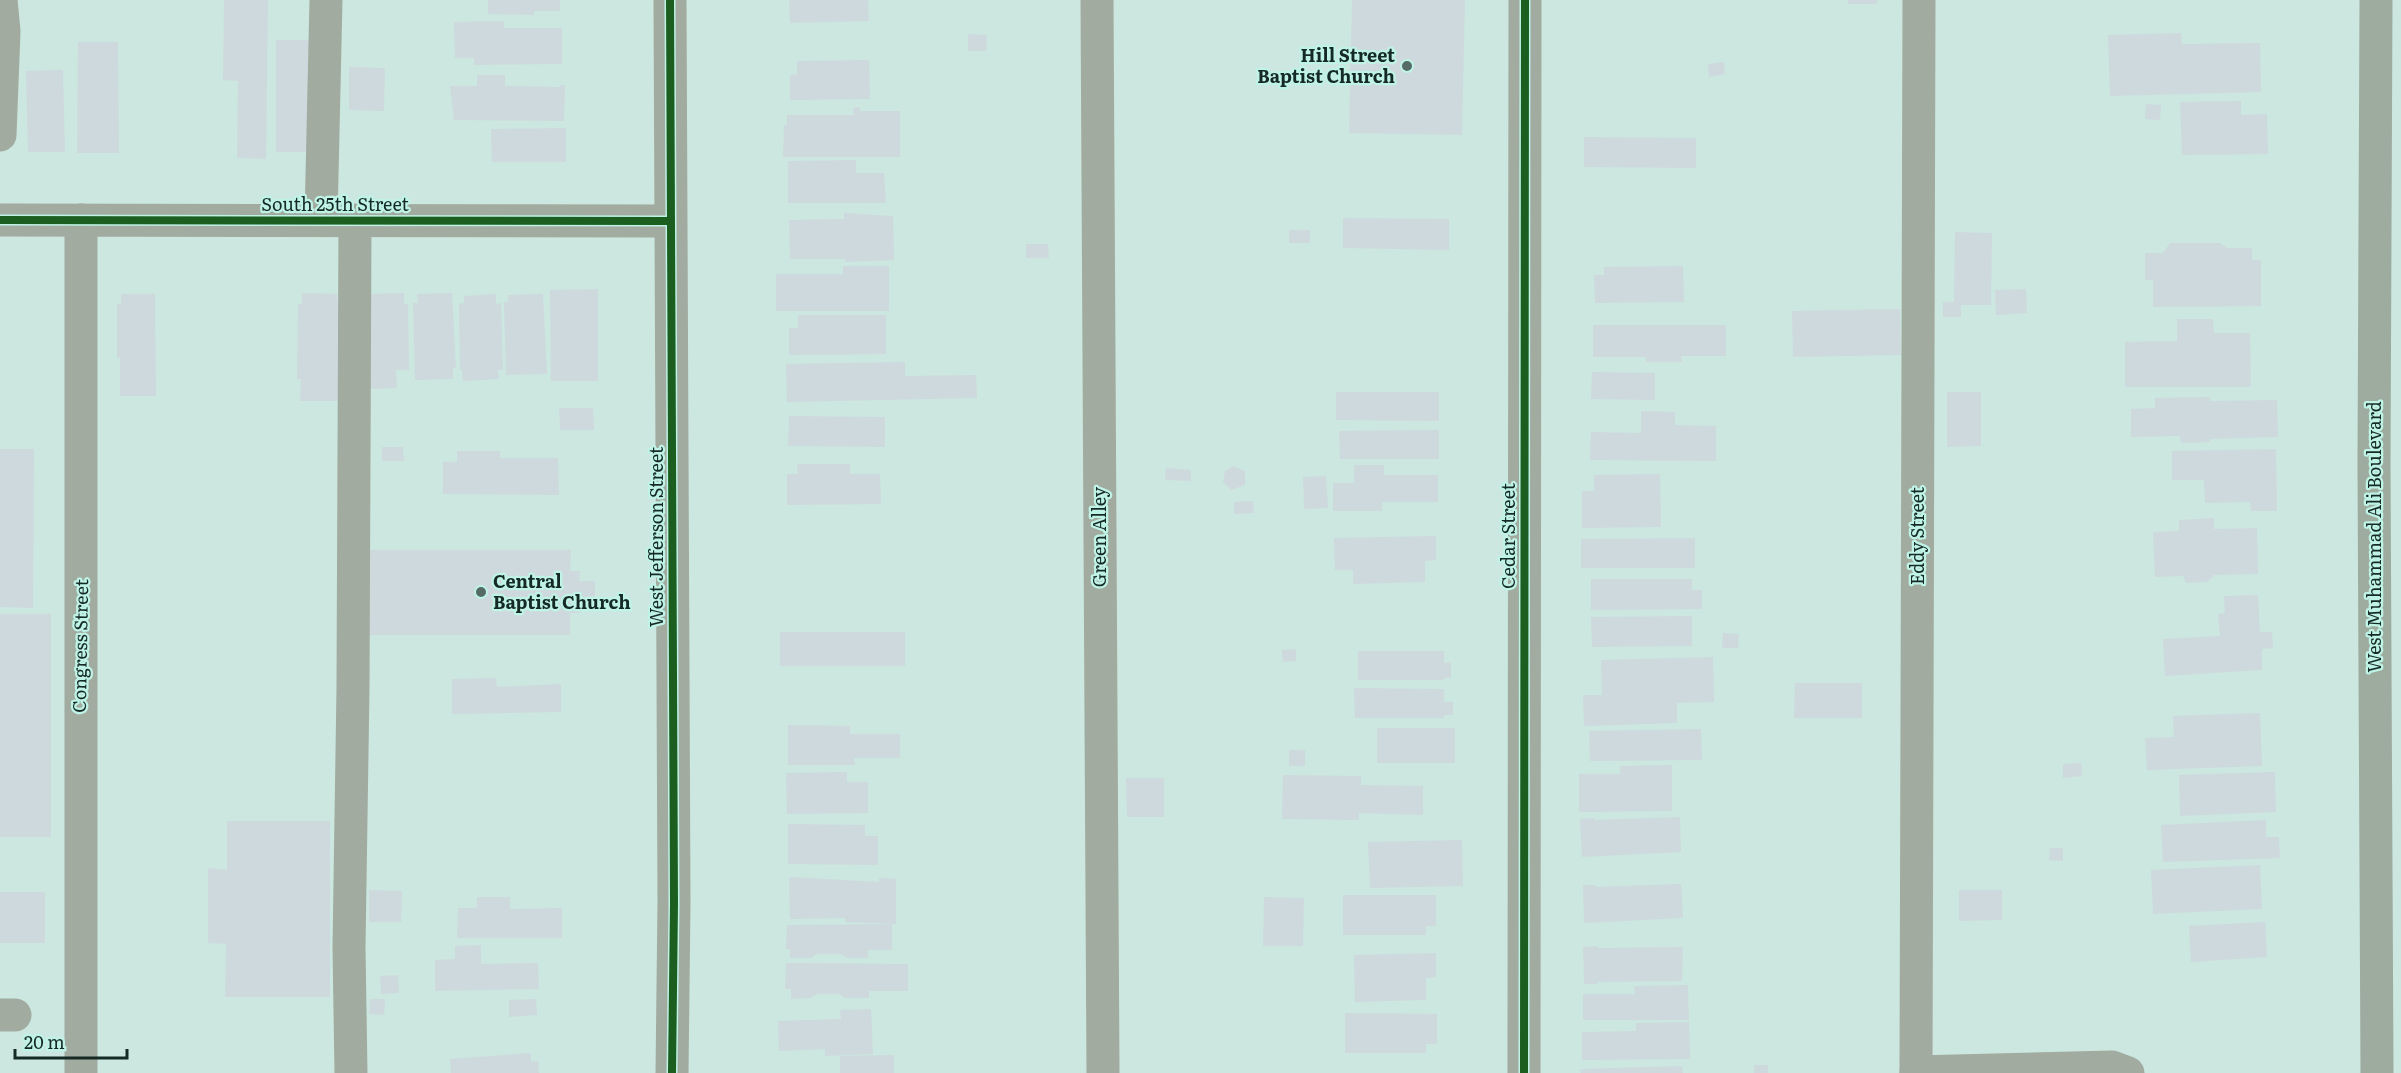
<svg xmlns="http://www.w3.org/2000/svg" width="2401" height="1073" font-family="Literata,serif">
<rect width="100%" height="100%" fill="#cbe7e0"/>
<g fill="#ced9dd">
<path d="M 224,0 L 268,0 L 266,159 L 237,158 L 238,81 L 223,80 Z"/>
<path d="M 488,0 L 560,0 L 560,11 L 534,11 L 534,15 L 488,14 Z"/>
<path d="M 789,0 L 868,0 L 869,21 L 790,23 Z"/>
<path d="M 1352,0 L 1465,0 L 1462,135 L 1349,133 Z"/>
<rect x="1848" y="0" width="29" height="4"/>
<path d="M 504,21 L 504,28 L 562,28 L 562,64 L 474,65 L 474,58 L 455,58 L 454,22 Z"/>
<path d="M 2181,33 L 2182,44 L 2260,43 L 2261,92 L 2110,96 L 2108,35 Z"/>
<path d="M 968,34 L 987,35 L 986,51 L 968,51 Z"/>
<rect x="276" y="40" width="39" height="112"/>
<path d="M 78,42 L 118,42 L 119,153 L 77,153 Z"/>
<path d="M 869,60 L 870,99 L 790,100 L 790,75 L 797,74 L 797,61 Z"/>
<path d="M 1724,62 L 1725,74 L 1709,77 L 1708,64 Z"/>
<path d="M 349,67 L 385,68 L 384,111 L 349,110 Z"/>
<path d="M 63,70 L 65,152 L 28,152 L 26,71 Z"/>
<path d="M 477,75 L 505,75 L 505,86 L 560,87 L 560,85 L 565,85 L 564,121 L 454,120 L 450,86 L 477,86 Z"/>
<path d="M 2241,101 L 2241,115 L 2267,114 L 2268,154 L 2182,155 L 2180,102 Z"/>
<path d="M 2146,104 L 2161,105 L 2160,120 L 2145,119 Z"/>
<path d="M 860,107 L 860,111 L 900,111 L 900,157 L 783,157 L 784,125 L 787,125 L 787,115 L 854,115 L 853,108 Z"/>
<path d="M 566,128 L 566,162 L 492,162 L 491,129 Z"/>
<path d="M 1584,137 L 1696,138 L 1696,168 L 1584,167 Z"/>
<path d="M 856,160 L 856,173 L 884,173 L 886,203 L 788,203 L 788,161 Z"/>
<path d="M 844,213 L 893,216 L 894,260 L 845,262 L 845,259 L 790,259 L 789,220 L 844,219 Z"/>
<path d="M 1343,218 L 1449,219 L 1449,250 L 1343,248 Z"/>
<rect x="1289" y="230" width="21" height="13"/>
<path d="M 1955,232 L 1992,233 L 1991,305 L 1961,305 L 1961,317 L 1943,317 L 1943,302 L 1954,302 Z"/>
<path d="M 2170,243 L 2220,243 L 2227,248 L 2252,248 L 2252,260 L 2261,260 L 2261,306 L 2153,307 L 2153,280 L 2145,280 L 2145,253 L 2163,253 Z"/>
<path d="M 1026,244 L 1048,244 L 1049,258 L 1026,258 Z"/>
<path d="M 843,266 L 889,266 L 889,311 L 776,311 L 776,274 L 843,274 Z"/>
<path d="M 1683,266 L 1684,302 L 1595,303 L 1594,275 L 1604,275 L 1604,267 Z"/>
<path d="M 598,289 L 598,381 L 551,381 L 550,290 Z"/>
<path d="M 2026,289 L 2027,313 L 1996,315 L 1995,290 Z"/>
<path d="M 302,293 L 337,294 L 338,304 L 343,304 L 339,401 L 300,401 L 301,379 L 297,379 L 298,304 L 302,304 Z"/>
<path d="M 404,293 L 404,304 L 408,304 L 409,370 L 396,370 L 397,388 L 368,389 L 370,294 Z"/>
<path d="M 452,293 L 456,368 L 453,368 L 453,379 L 415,380 L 413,303 L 418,303 L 417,294 Z"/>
<path d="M 121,294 L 155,294 L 156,396 L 120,396 L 120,358 L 117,358 L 117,304 L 121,304 Z"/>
<path d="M 496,294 L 496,304 L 501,303 L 503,370 L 498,370 L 499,379 L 463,381 L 462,369 L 460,370 L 459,304 L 464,303 L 464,296 Z"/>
<path d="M 543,294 L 547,374 L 506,375 L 504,302 L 508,302 L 508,295 Z"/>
<path d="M 1900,309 L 1901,355 L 1793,357 L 1792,311 Z"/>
<path d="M 798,315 L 886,315 L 886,354 L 789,355 L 789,328 L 798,328 Z"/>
<path d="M 2177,319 L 2213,319 L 2214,333 L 2250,333 L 2251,387 L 2125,387 L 2125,342 L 2177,341 Z"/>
<path d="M 1593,325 L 1726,325 L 1726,356 L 1681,356 L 1682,362 L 1646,362 L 1646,357 L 1593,357 Z"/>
<path d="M 905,362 L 905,376 L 976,375 L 977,398 L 787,402 L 786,364 Z"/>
<path d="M 1592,372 L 1655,373 L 1655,400 L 1591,399 Z"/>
<path d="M 1336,392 L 1439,392 L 1439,421 L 1336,420 Z"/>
<path d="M 1947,392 L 1981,392 L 1981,446 L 1947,447 Z"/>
<path d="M 2210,397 L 2210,401 L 2277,400 L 2278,437 L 2210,439 L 2210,442 L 2181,443 L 2180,436 L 2131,437 L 2131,409 L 2155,408 L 2155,398 Z"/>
<path d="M 559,408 L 593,408 L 594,430 L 560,430 Z"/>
<path d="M 1641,411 L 1675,412 L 1675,425 L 1716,426 L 1716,461 L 1590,460 L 1591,432 L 1641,433 Z"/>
<path d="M 789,416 L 885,417 L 885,447 L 788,446 Z"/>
<path d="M 1439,430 L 1439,459 L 1340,459 L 1339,431 Z"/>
<path d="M 382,447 L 403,447 L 404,461 L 382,461 Z"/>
<path d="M 0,449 L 34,449 L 33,608 L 0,607 Z"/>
<path d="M 2276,449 L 2277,511 L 2251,511 L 2250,502 L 2205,503 L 2204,480 L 2172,480 L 2172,451 Z"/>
<path d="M 457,451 L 500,451 L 500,458 L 558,458 L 559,495 L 443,494 L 443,462 L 457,462 Z"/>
<path d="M 797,464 L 850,464 L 850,474 L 880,474 L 881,504 L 787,505 L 787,474 L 798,474 Z"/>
<path d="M 1354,465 L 1384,465 L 1384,475 L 1438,475 L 1438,502 L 1382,502 L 1382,511 L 1333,511 L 1333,483 L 1354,483 Z"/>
<path d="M 1233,466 L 1245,471 L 1245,485 L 1231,490 L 1223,482 L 1225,471 Z"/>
<path d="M 1166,468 L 1191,470 L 1191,481 L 1165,480 Z"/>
<path d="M 1660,474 L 1661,527 L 1582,528 L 1582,491 L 1594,491 L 1594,475 Z"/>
<path d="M 1326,476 L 1328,508 L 1304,509 L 1303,477 Z"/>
<path d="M 1253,501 L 1254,513 L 1234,514 L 1234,502 Z"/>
<path d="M 2214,518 L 2214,529 L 2257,528 L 2258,574 L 2214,575 L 2207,582 L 2186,583 L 2183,576 L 2155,577 L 2153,532 L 2179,531 L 2179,520 Z"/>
<path d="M 1436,536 L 1436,560 L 1425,561 L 1425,582 L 1353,584 L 1353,570 L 1335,570 L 1334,538 Z"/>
<path d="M 1695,538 L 1695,568 L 1581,568 L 1581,539 Z"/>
<path d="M 368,550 L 571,550 L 570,571 L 580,571 L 579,581 L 595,581 L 595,603 L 581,603 L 580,613 L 570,613 L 570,635 L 368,635 Z"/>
<path d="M 1591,579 L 1692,579 L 1692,590 L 1702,590 L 1702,609 L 1591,610 Z"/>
<path d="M 2258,595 L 2260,632 L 2272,632 L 2273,648 L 2262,649 L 2262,670 L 2165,676 L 2163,639 L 2220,636 L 2218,614 L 2225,613 L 2224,596 Z"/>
<rect x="0" y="614" width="51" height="223"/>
<path d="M 1692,616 L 1692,646 L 1592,647 L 1591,617 Z"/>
<rect x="780" y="632" width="125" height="34"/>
<path d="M 1723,633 L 1739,634 L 1738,648 L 1722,648 Z"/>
<path d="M 1296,649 L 1296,661 L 1283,662 L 1282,650 Z"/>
<path d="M 1358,651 L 1444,651 L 1444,663 L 1451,662 L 1451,678 L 1444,678 L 1444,680 L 1358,680 Z"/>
<path d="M 1713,657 L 1714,702 L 1677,703 L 1677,723 L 1584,726 L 1583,695 L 1602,695 L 1601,660 Z"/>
<path d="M 496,678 L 497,687 L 561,684 L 561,712 L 452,714 L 452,679 Z"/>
<path d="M 1795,683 L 1862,683 L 1862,718 L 1794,718 Z"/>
<path d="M 1354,688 L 1444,689 L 1444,702 L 1453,702 L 1453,715 L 1444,715 L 1444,718 L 1355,718 Z"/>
<path d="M 2260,713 L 2262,766 L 2147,770 L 2145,738 L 2174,737 L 2173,716 Z"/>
<path d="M 788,725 L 850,726 L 850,734 L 900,734 L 900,758 L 854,758 L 855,765 L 788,765 Z"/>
<rect x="1377" y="728" width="78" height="35"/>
<path d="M 1701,729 L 1702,760 L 1590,761 L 1589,731 Z"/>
<rect x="1289" y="750" width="16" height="16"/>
<path d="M 2081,763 L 2082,776 L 2063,778 L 2063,764 Z"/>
<path d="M 1672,765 L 1672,811 L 1579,812 L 1579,774 L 1620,774 L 1620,766 Z"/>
<path d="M 847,772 L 847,782 L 868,782 L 868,813 L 787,814 L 786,773 Z"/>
<path d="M 2275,772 L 2276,812 L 2180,816 L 2179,775 Z"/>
<path d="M 1283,775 L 1361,776 L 1361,785 L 1423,786 L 1423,815 L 1359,813 L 1359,820 L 1282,819 Z"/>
<path d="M 1126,778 L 1164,778 L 1164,817 L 1127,817 Z"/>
<path d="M 1680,817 L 1681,852 L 1582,857 L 1580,819 L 1594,818 L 1594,820 Z"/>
<path d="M 2266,820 L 2266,837 L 2279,837 L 2280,858 L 2163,862 L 2161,825 Z"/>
<path d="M 227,821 L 330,821 L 330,997 L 225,997 L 226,944 L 208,943 L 208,868 L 227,870 Z"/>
<path d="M 788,824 L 865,825 L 865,836 L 878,836 L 878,865 L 788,864 Z"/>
<path d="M 1462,840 L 1463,886 L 1370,888 L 1368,842 Z"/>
<path d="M 2050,848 L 2063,848 L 2063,861 L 2049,860 Z"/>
<path d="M 2260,865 L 2262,909 L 2153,914 L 2151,870 Z"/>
<path d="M 789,877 L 879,882 L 879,878 L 896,879 L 896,924 L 845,922 L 845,918 L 790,919 Z"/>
<path d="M 1681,884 L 1683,918 L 1584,923 L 1583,885 L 1595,885 L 1596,887 Z"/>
<path d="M 369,890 L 402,891 L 401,922 L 369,922 Z"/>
<path d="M 1959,890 L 2002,890 L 2002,920 L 1959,921 Z"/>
<rect x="0" y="892" width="45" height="51"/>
<path d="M 1343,895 L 1436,895 L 1436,926 L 1426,926 L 1426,935 L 1343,935 Z"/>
<path d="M 477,897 L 510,897 L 510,909 L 562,908 L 562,938 L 457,938 L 458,908 L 477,908 Z"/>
<path d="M 1264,897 L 1304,898 L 1303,946 L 1263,946 Z"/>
<path d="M 2265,922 L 2267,957 L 2191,962 L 2189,926 Z"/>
<path d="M 892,924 L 892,950 L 868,950 L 868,958 L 848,958 L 840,954 L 816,954 L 811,958 L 790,958 L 790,949 L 786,949 L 787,925 Z"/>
<path d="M 481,945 L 481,964 L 538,963 L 539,989 L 435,991 L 435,960 L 455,959 L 455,946 Z"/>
<path d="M 1598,946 L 1598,948 L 1683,947 L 1682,981 L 1598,982 L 1597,984 L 1584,984 L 1583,947 Z"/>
<path d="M 1436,953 L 1436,977 L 1426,978 L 1426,1000 L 1355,1002 L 1354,955 Z"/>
<path d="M 786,963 L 908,964 L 908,991 L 869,991 L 869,998 L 845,998 L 839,994 L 817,994 L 810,998 L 791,999 L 791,989 L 785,989 Z"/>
<path d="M 398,975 L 399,993 L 381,994 L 380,976 Z"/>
<path d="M 1688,985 L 1689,1020 L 1583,1020 L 1583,994 L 1635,994 L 1634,986 Z"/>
<path d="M 370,999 L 385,999 L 384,1015 L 369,1014 Z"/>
<path d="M 536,999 L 537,1015 L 509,1017 L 509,1000 Z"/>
<path d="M 871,1009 L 873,1054 L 825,1056 L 825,1049 L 779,1051 L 778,1021 L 841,1019 L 840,1010 Z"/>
<path d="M 1345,1013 L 1437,1014 L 1437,1044 L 1426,1044 L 1426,1053 L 1345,1053 Z"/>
<path d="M 1689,1022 L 1690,1059 L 1582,1060 L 1582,1032 L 1636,1031 L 1636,1023 Z"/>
<path d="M 531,1053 L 531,1062 L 538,1061 L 539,1073 L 451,1073 L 450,1059 Z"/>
<path d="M 894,1055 L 894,1073 L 840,1073 L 840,1056 Z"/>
<rect x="1754" y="1065" width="14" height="8"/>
<path d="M 1682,1066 L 1683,1073 L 1581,1073 L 1580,1069 Z"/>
</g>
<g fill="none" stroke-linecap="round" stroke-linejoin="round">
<g stroke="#a1ab9f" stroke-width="33">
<path d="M 670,0 L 674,903 L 672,1073"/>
<path d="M 1097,0 L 1103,1073"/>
<path d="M 0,135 L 4,31 L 1,0"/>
<path d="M 0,220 L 670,221"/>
<path d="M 321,220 L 326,0"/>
<path d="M 0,1015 L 15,1015"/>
<path d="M 1916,1072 L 2112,1067 L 2128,1073"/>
<path d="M 81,1073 L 81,220"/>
<path d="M 351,1073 L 349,947 L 353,688 L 355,220"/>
<path d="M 1524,1073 L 1525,0"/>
<path d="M 1916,1073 L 1919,0"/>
</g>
<path stroke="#9dac9f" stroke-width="33" d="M 2376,0 L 2374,464 L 2377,1073"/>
<g stroke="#bff3e6" stroke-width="11">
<g id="cycleway">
<path d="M 670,0 L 674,903 L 672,1073"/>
<path d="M 0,220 L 670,221"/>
<path d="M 1524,1073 L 1525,0"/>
</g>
</g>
<use href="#cycleway" stroke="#1b5e20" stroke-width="8"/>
</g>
<g fill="#556c66" stroke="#bff3e6" stroke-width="2">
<circle cx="1407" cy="66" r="6"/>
<circle cx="481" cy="592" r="6"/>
</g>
<g text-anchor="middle" stroke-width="4.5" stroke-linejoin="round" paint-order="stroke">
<g font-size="18" font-weight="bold" fill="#162a25" stroke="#bff3e6" text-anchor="end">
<text x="1395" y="62">Hill Street<tspan x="1395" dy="21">Baptist Church</tspan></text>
<text x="493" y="588" text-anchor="start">Central<tspan x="493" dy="21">Baptist Church</tspan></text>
</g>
<g font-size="18" fill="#162a25" stroke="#bff3e6">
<text x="335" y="211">South 25th Street</text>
<text transform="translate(1509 536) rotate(-90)" y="6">Cedar Street</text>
<text transform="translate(1918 536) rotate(-90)" y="6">Eddy Street</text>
<text transform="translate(657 537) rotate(-90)" y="6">West Jefferson Street</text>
<text transform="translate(1100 537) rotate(-90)" y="6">Green Alley</text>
<text transform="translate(2375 537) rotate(-90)" y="6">West Muhammad Ali Boulevard</text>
<text transform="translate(81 646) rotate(-89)" y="6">Congress Street</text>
</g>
</g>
<path d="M15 1049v9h112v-9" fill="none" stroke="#162a25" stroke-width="3"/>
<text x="24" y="1049" font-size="18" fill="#162a25" stroke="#bff3e6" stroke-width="4.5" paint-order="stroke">20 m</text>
</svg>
